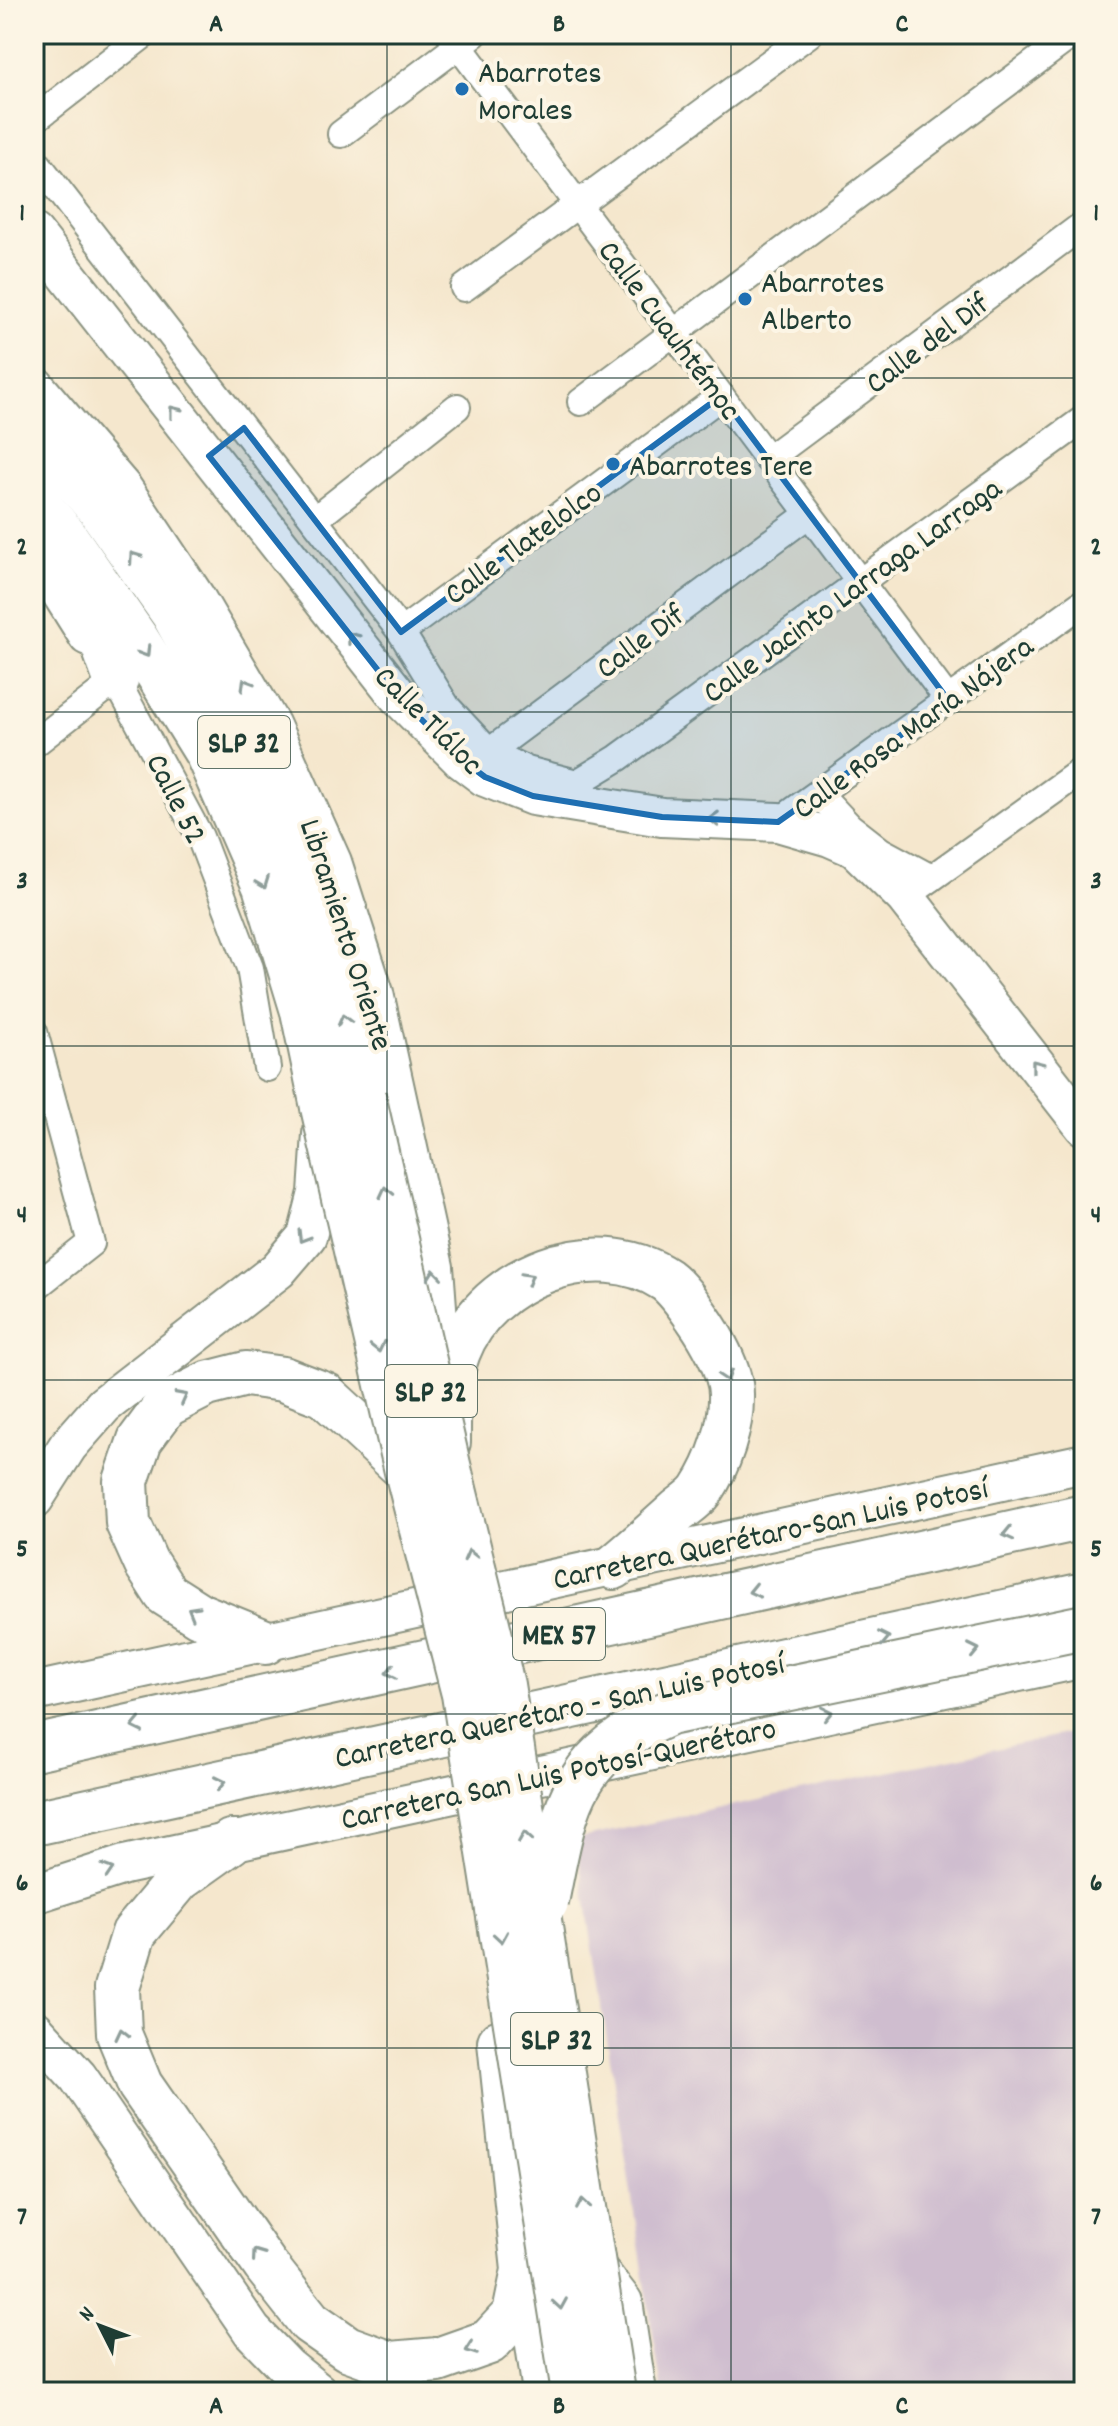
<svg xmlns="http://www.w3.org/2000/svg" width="1118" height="2426" font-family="Dekko,sans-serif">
<rect width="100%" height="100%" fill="#fcf5e5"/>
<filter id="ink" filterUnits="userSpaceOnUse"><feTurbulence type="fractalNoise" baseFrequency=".0125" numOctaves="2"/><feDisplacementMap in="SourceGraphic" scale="16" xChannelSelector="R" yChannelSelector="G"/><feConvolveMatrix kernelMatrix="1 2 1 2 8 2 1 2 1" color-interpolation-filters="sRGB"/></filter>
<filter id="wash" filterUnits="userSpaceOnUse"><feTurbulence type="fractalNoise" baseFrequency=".006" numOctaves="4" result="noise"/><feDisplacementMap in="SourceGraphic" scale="32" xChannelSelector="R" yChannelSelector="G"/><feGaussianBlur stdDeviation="1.8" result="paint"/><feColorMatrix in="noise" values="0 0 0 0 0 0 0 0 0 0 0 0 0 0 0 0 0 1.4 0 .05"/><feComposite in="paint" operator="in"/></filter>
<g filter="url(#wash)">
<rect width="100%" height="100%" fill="#f5e7cd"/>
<path fill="#cfbdcf" d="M 1084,1730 L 1084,2392 L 662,2392 L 576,1839 Z"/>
</g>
<g filter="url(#ink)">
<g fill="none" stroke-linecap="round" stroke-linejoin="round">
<g stroke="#8a9280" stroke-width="30">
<g id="street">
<path d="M 450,34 L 949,701"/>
<path d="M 34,120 L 145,34"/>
<path d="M 341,134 L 474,34"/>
<path d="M 34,159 L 401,632 L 447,707 L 489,752 L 527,770 L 577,783 L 618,758 L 1084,419"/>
<path d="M 464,288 L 809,34"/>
<path d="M 581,402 L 1073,34"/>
<path d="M 768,459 L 1084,224"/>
<path d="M 314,520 L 457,407"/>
<path d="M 401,632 L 721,396"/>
<path d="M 34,744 L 116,680 L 200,837 L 250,968 L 267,1068"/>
<path d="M 487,765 L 489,752 L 809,514"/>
<path d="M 819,794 L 849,826 L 881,851 L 931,878"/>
<path d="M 778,822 L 1084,602"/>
<path d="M 905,897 L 1084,769"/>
<path d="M 34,1032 L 91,1243 L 34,1288"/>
</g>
</g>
<g stroke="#8a9280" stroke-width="42">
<g id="secondary">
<path d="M 34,233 L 399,697 L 461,759 L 485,777 L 533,796 L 662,817 L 778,822 L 830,837 L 855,848 L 905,897 L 1084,1126"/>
<path d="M 34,385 L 123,489 L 195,597 L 271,726 L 332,862 L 374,993 L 434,1267 L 442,1374"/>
<path d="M 34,550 L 88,636"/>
<path d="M 34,1499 L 68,1446 L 104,1405 L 278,1270 L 307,1236 L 318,1193 L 322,1134"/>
<path d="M 34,1692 L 1084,1463"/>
<path d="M 34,1894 L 124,1865 L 1084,1658"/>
<path d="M 34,2029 L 78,2077 L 252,2331 L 287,2367 L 318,2392"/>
<path d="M 592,2262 L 623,2302 L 637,2392"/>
<path d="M 525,2277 L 542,2392"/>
</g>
</g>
<g stroke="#8a9280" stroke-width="48">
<g id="highway">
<path d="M 34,434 L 99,508 L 173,613 L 241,736 L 300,871 L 339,1002 L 363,1096"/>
<path d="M 34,499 L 64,535 L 137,640 L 207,753 L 265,886 L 303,1011 L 323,1107"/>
<path d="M 82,587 L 116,680"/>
<path d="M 448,1442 C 448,1413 447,1380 458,1352 C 487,1276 596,1233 666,1280 C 678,1289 688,1304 697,1317 C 710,1335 731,1371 731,1394 C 732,1426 719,1464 701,1491 C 695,1499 685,1505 678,1511 C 657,1530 636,1549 614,1567"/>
<path d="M 265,1642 L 199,1615 L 166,1594 L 146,1563 L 128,1523 L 126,1481 L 140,1440 L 166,1405 L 207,1384 L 246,1374 L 283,1379 L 325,1395 L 407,1471"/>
<path d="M 34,1748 L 1084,1517"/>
<path d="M 34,1823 L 1084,1595"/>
<path d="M 231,1842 L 179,1879 L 134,1933 L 117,1988 L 119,2034 L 140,2085 L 265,2265 L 310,2322 L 347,2348 L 391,2364 L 438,2360 L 489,2342 L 515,2314 L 524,2270 L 500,2042"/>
</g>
</g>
<use href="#street" stroke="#fff" stroke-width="26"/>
<use href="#secondary" stroke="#fff" stroke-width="38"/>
<use href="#highway" stroke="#fff" stroke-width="44"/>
<g stroke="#8a9280" stroke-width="48" stroke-linecap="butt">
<g id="highway-bridge">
<path d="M 363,1096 L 448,1465 L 502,1685 L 613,2392"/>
<path d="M 323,1107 L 407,1471 L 464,1694 L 574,2392"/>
<path d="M 546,1902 C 566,1803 569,1757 669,1713 L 1084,1627"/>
</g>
</g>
<use href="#highway-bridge" stroke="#fff" stroke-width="44"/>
</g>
<defs><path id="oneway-chevron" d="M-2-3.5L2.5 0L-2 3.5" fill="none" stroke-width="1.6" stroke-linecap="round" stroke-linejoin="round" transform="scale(2)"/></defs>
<g stroke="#8f9e9a">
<use href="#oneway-chevron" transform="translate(174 411) rotate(-128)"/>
<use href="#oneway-chevron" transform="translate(134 557) rotate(-125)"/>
<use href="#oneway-chevron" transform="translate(352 637) rotate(-128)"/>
<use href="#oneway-chevron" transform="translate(145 652) rotate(58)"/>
<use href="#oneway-chevron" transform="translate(246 684) rotate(-121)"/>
<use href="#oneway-chevron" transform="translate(714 819) rotate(-178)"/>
<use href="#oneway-chevron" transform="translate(263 883) rotate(69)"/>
<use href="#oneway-chevron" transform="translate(344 1020) rotate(-104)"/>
<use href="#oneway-chevron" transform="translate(1036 1065) rotate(-128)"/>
<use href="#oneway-chevron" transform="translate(386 1192) rotate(-103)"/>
<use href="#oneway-chevron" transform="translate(303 1237) rotate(121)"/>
<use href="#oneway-chevron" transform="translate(434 1275) rotate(-96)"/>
<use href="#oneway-chevron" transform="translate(528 1278) rotate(-30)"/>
<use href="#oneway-chevron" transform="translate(378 1347) rotate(77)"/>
<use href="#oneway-chevron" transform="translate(726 1376) rotate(71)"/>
<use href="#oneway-chevron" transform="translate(182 1397) rotate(-28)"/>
<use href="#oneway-chevron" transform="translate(1008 1534) rotate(167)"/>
<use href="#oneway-chevron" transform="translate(470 1555) rotate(-104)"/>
<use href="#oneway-chevron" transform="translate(754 1591) rotate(167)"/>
<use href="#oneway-chevron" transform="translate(193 1611) rotate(-150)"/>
<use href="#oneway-chevron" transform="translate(884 1638) rotate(-12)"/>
<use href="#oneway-chevron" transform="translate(974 1650) rotate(-12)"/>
<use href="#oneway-chevron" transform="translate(391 1672) rotate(168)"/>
<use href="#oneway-chevron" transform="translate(827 1713) rotate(-12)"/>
<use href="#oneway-chevron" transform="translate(137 1726) rotate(168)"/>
<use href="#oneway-chevron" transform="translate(220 1783) rotate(-12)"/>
<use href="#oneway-chevron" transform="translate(525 1837) rotate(-99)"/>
<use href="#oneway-chevron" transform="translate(108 1870) rotate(-18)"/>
<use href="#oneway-chevron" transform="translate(501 1937) rotate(81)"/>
<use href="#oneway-chevron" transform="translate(122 2034) rotate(-103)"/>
<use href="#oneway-chevron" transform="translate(583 2204) rotate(-99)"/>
<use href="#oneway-chevron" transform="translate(257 2254) rotate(-125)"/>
<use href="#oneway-chevron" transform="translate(560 2304) rotate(81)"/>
<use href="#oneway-chevron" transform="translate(471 2349) rotate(160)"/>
</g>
</g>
<path fill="#1f6fb2" fill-opacity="0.2" stroke="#1f6fb2" stroke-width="6" stroke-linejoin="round" d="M 721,396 L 949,701 L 778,822 L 662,817 L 533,796 L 485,777 L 461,759 L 399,697 L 209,456 L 244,428 L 401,632 Z"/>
<path fill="none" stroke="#1f3d34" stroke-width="2" stroke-opacity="0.55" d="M 387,34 L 387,2392M 731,34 L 731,2392M 34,378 L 1084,378M 34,712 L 1084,712M 34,1046 L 1084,1046M 34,1380 L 1084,1380M 34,1714 L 1084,1714M 34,2048 L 1084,2048"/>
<g fill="#1f6fb2" stroke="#fcf5e5" stroke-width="3">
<circle cx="462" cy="89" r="8"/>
<circle cx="745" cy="299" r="8"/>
<circle cx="613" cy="464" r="8"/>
</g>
<g text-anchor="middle" stroke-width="8" stroke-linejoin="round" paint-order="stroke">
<g fill="#fcf5e5" stroke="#617469" stroke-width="2">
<rect x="198" y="716" width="92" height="52" rx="6"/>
<rect x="385" y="1365" width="92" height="52" rx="6"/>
<rect x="513" y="1608" width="92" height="52" rx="6"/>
<rect x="511" y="2013" width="92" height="52" rx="6"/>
</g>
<g font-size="30" font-weight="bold" fill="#1f3d34">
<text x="244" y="752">SLP 32</text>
<text x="431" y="1401">SLP 32</text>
<text x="559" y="1644">MEX 57</text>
<text x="557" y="2049">SLP 32</text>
</g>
<g font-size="32" fill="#1f3d34" stroke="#fcf5e5" text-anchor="start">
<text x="478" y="82">Abarrotes<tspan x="478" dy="37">Morales</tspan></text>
<text x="761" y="292">Abarrotes<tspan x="761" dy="37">Alberto</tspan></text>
<text x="629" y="475">Abarrotes Tere</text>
</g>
<g font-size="32" fill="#1f3d34" stroke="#fcf5e5">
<text transform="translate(671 329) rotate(53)" y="11">Calle Cuauhtémoc</text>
<text transform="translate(926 342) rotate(-37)" y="11">Calle del Dif</text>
<text transform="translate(522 542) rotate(-36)" y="11">Calle Tlatelolco</text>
<text transform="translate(851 589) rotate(-36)" y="11">Calle Jacinto Larraga Larraga</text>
<text transform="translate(639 640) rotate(-37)" y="11">Calle Dif</text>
<text transform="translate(430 719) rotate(45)" y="11">Calle Tláloc</text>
<text transform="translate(912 726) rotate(-36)" y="11">Calle Rosa María Nájera</text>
<text transform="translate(178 798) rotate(63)" y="11">Calle 52</text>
<text transform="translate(348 934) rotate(72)" y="11">Libramiento Oriente</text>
<text transform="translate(770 1532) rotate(-12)" y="11">Carretera Querétaro-San Luis Potosí</text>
<text transform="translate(559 1709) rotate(-12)" y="11">Carretera Querétaro - San Luis Potosí</text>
<text transform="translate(558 1772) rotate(-12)" y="11">Carretera San Luis Potosí-Querétaro</text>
</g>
</g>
<rect width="1118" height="2426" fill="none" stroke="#fcf5e5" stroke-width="88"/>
<g transform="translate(100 2326) rotate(312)" stroke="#fcf5e5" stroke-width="6" paint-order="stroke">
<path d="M0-6L14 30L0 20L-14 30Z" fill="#1f3d34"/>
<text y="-12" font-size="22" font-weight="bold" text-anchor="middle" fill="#1f3d34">N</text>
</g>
<rect x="44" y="44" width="1030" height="2338" fill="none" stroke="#1f3d34" stroke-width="3"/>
<g font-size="26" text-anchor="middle" font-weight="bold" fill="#1f3d34">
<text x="216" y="31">A</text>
<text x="559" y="31">B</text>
<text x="902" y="31">C</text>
<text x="22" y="220">1</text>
<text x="1096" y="220">1</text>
<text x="22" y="554">2</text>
<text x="1096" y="554">2</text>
<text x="22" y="888">3</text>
<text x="1096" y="888">3</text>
<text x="22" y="1222">4</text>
<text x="1096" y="1222">4</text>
<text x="22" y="1556">5</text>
<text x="1096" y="1556">5</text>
<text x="22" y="1890">6</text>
<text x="1096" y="1890">6</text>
<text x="22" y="2224">7</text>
<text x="1096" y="2224">7</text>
<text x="216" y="2413">A</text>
<text x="559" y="2413">B</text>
<text x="902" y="2413">C</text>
</g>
</svg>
